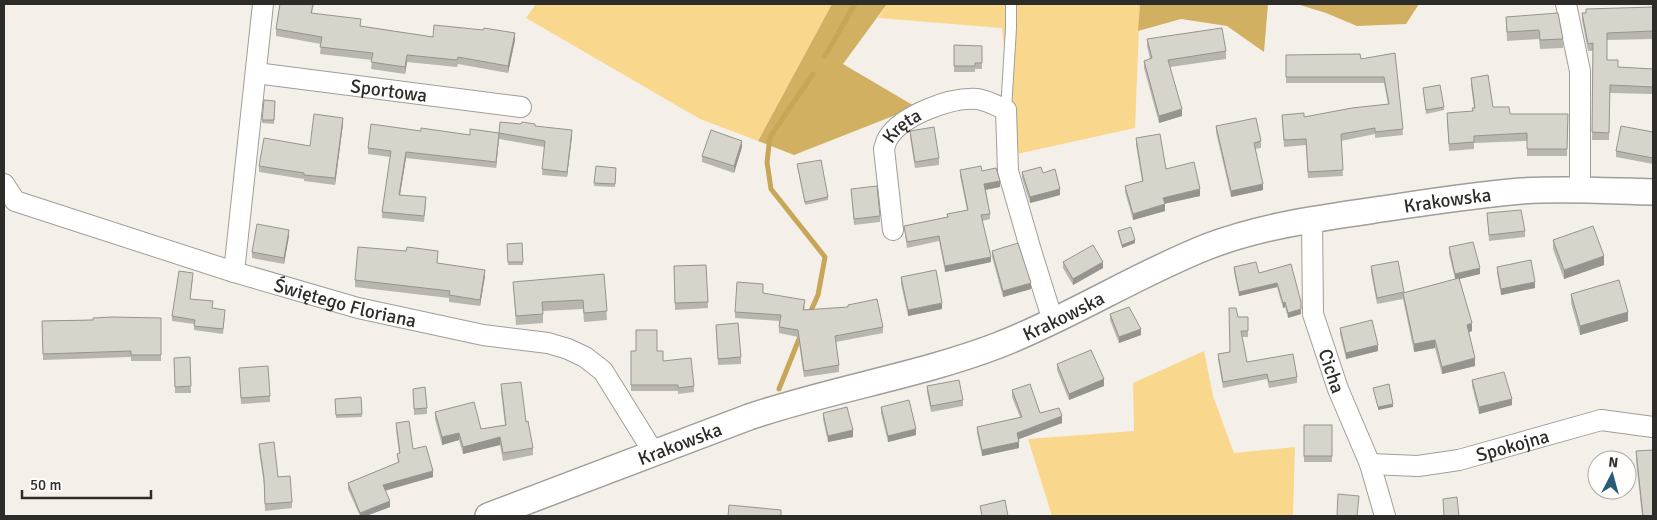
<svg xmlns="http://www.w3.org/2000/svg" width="1657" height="520" font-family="Signika,sans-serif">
<rect width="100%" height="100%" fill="#f4f0e9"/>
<g fill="#f9d88d">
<path d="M 536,4 L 832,4 L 758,141 L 700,119 L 526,18 Z"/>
<path d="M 887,4 L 1140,4 L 1135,128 L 1013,155 L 1010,99 L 1002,28 L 878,18 Z"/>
<path d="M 1204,351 L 1213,396 L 1234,453 L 1295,447 L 1293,516 L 1052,516 L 1028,439 L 1134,431 L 1133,383 Z"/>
</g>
<g fill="#d1b062">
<path d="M 832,4 L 887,4 L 843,64 L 916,107 L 794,155 L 758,141 Z"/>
<path d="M 1140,4 L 1268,4 L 1264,52 L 1227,26 L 1181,19 L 1138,31 Z"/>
<path d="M 1276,4 L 1419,4 L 1406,24 L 1357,26 L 1326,13 L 1300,5 Z"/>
</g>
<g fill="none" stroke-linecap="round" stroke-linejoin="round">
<g stroke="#c7a658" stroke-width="5">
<path d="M 825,56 L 855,4"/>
<path d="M 809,315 L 818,295 L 825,257 L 771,189 L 767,162 L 770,137 L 813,74"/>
<path d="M 779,389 L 801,334"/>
</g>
<g stroke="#a19e97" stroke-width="12">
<path id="service" d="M 1006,110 L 1011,28 L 1011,4"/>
</g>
<g stroke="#a19e97" stroke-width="22">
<g id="minor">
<path d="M 1566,4 L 1580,71 L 1580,190"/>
<path id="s1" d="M 256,73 L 521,107"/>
<path id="s2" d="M 4,184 L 15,201 L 234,272 L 358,308 L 483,335 L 548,343 L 568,349 L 585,357 L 603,371 L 654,453"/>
<path id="s3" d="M 1312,219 L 1313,314 L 1338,389 L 1370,464 L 1385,516"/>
<path id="s4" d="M 893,230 L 884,149 C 885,146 886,141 888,138 C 902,115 951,97 977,99 C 987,100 997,106 1006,110 L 1008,171 L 1032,254 L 1053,321"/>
<path d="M 234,272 L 263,4"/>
<path id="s5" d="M 1370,464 L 1418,466 L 1459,460 L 1601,420 L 1653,427"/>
</g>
</g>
<g stroke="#a19e97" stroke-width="28">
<g id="tertiary">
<path id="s6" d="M 488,516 L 749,417 C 831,389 918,376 999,345 C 1071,317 1137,274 1209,246 C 1262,226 1319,218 1375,210 C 1423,203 1472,195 1521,191 C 1565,188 1609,191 1653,192"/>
</g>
</g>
<use href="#service" stroke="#fff" stroke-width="10"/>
<use href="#minor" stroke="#fff" stroke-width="20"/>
<use href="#tertiary" stroke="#fff" stroke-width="25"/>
</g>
<g fill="#b9b6af">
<path d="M 280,4 L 314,4 L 312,13 L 361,26 L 433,37 L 515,40 L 508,73 L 458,64 L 457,67 L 407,62 L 405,74 L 371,69 L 372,60 L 320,54 L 321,44 L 276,36 L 276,29 Z"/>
<path d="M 1653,7 L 1653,39 L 1607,40 L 1607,60 L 1618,67 L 1653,69 L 1653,94 L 1610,93 L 1609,140 L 1592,140 L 1593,51 L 1588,51 L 1582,20 L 1582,13 Z"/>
<path d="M 1506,17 L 1563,39 L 1563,48 L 1540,49 L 1539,39 L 1507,41 Z"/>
<path d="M 1147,39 L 1226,51 L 1226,59 L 1170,67 L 1182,116 L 1159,123 L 1144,68 L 1144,61 L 1150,59 L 1147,46 Z"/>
<path d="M 954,45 L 982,46 L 982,69 L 975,69 L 975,72 L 954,72 Z"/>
<path d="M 1395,53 L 1403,135 L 1375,138 L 1375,134 L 1341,141 L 1343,176 L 1308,178 L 1306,145 L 1284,147 L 1282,115 L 1304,117 L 1388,104 L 1384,83 L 1286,83 L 1286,55 L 1361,59 Z"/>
<path d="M 1471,78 L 1493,107 L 1510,114 L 1568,114 L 1567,156 L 1527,156 L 1527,141 L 1474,143 L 1474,149 L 1449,151 L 1447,120 L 1472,111 L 1474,108 L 1471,85 Z"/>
<path d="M 1423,88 L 1444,107 L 1444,110 L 1426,114 Z"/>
<path d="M 275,101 L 274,124 L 262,123 L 262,120 Z"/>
<path d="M 343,124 L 335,185 L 304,181 L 304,179 L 259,172 L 259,166 L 310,146 Z"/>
<path d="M 535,126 L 572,136 L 567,177 L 542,175 L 544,147 L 499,139 L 496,168 L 406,158 L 400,195 L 426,203 L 424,222 L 382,218 L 382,212 L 390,157 L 368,154 L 368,148 L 421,131 L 470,135 L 499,133 Z"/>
<path d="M 1216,126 L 1261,141 L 1261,148 L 1255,149 L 1263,190 L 1231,197 L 1216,132 Z"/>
<path d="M 910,131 L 939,158 L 939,165 L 915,168 L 910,137 Z"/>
<path d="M 1653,132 L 1653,164 L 1616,157 L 1616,151 Z"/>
<path d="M 1136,138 L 1166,169 L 1200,196 L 1164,204 L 1165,211 L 1133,220 L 1125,192 L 1125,186 L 1142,181 L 1136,145 Z"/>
<path d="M 742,147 L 734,173 L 702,162 L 702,156 Z"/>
<path d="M 797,164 L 828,197 L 828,200 L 805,205 Z"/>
<path d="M 596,166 L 616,168 L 615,187 L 594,186 Z"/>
<path d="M 960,170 L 982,171 L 1000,187 L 986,190 L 990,214 L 990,219 L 982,221 L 991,262 L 945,272 L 939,241 L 907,248 L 904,226 L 947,217 L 947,214 L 967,210 L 960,176 Z"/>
<path d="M 1022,172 L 1043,173 L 1060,195 L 1030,203 L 1022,178 Z"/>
<path d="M 851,189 L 880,216 L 880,222 L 854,225 Z"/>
<path d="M 1487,213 L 1525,231 L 1525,237 L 1489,241 Z"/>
<path d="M 1118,231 L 1135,243 L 1122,248 L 1118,234 Z"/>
<path d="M 289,236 L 284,264 L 252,258 L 252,252 Z"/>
<path d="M 1553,240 L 1604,265 L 1564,279 L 1553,249 Z"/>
<path d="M 522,243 L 523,265 L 508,265 L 507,244 Z"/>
<path d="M 1449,247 L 1480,274 L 1459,279 L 1472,331 L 1469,332 L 1475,366 L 1442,374 L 1435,348 L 1414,352 L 1403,299 L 1377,304 L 1371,272 L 1371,266 L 1404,293 L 1455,279 L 1449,254 Z"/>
<path d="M 992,251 L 1031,289 L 1003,297 L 992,257 Z"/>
<path d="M 438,257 L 437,263 L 485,276 L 480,306 L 449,302 L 449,298 L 355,287 L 355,280 Z"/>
<path d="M 1063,262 L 1103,268 L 1073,285 L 1063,268 Z"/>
<path d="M 1291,264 L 1301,314 L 1288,318 L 1285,307 L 1283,308 L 1277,287 L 1239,296 L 1234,272 L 1234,267 L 1259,273 Z"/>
<path d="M 706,265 L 708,308 L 675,310 L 674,266 Z"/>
<path d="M 1497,267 L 1535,288 L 1501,295 L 1497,273 Z"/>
<path d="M 604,274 L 607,320 L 584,322 L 583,309 L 543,311 L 543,323 L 516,325 L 513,282 Z"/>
<path d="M 901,277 L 942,309 L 908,316 L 901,284 Z"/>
<path d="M 193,278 L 190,299 L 225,314 L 223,334 L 194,330 L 194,324 L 172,321 L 172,316 Z"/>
<path d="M 763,293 L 805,306 L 804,310 L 883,327 L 883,333 L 836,342 L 839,365 L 839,372 L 804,377 L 798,337 L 779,333 L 779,321 L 735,318 L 735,312 Z"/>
<path d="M 1571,294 L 1628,321 L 1580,335 L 1571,303 Z"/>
<path d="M 1110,314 L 1141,335 L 1119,343 L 1110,320 Z"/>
<path d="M 1238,317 L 1248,317 L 1248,337 L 1242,337 L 1247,362 L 1297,377 L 1297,383 L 1269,388 L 1267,379 L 1223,388 L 1218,360 L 1218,354 L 1229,352 Z"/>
<path d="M 161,318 L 161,361 L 131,361 L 131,357 L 43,360 L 42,321 Z"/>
<path d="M 716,325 L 741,357 L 741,364 L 718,365 Z"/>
<path d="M 1340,328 L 1378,351 L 1346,359 L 1340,334 Z"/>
<path d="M 631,351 L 657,351 L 663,361 L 694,386 L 694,392 L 678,394 L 678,391 L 631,391 Z"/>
<path d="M 190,357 L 191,393 L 175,393 L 174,358 Z"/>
<path d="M 1057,364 L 1104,386 L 1069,400 L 1057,370 Z"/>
<path d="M 239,368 L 270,396 L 270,402 L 241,404 Z"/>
<path d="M 1472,380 L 1512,405 L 1479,414 L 1472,386 Z"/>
<path d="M 501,384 L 526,422 L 533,448 L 533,455 L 503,461 L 500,445 L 463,454 L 459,440 L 442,445 L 435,419 L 435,412 L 481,429 L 505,425 L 501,392 Z"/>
<path d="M 927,386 L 963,400 L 963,406 L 931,412 L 927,392 Z"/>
<path d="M 413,389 L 427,408 L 427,414 L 414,415 Z"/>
<path d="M 1012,390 L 1040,413 L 1062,423 L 1018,439 L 1019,448 L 982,456 L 977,433 L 977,427 L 1020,417 L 1012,397 Z"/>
<path d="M 361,397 L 362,417 L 336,418 L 335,399 Z"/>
<path d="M 881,407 L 916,435 L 888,442 L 881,413 Z"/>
<path d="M 823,413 L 853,437 L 828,442 L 823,419 Z"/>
<path d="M 396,423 L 413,449 L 433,477 L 385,491 L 390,507 L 366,516 L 360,516 L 348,489 L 348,483 L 398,463 L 397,454 L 399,453 L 396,429 Z"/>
<rect x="1304" y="425" width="28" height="37"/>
<path d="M 259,444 L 292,502 L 292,508 L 265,511 L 264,485 L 259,450 Z"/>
<path d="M 1636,451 L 1653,516 L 1642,516 L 1636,460 Z"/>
</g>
<g fill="#96948f">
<path d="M 515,33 L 515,40 L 508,73 L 508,66 Z"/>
<path d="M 407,55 L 407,62 L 405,74 L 405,67 Z"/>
<path d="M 1182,109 L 1182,116 L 1159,123 L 1159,116 Z"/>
<path d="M 343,118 L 343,124 L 335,185 L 335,178 Z"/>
<path d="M 572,130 L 572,136 L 567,177 L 567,172 Z"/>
<path d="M 499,133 L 499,139 L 496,168 L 496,162 Z"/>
<path d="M 742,141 L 742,147 L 734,173 L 734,166 Z"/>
<path d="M 406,152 L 406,158 L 399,201 L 399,195 Z"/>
<path d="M 1000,181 L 1000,187 L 984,190 L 984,184 Z"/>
<path d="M 1263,184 L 1263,190 L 1231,197 L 1231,191 Z"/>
<path d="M 1060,189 L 1060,195 L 1030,203 L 1030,197 Z"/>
<path d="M 1200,189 L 1200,196 L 1163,204 L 1163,198 Z"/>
<path d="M 1165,204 L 1165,211 L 1133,220 L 1133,214 Z"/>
<path d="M 289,230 L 289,236 L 284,264 L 284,258 Z"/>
<path d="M 1135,240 L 1135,243 L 1122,248 L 1122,245 Z"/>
<path d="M 1604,256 L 1604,265 L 1564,279 L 1564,270 Z"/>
<path d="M 991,257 L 991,262 L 945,272 L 945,266 Z"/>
<path d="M 1103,262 L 1103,268 L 1073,285 L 1073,279 Z"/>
<path d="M 1480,268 L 1480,274 L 1455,280 L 1455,274 Z"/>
<path d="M 485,270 L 485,276 L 480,306 L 480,300 Z"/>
<path d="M 1535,282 L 1535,288 L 1501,295 L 1501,289 Z"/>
<path d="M 1031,283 L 1031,289 L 1003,297 L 1003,291 Z"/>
<path d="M 1277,283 L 1277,287 L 1239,296 L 1239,292 Z"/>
<path d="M 1285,302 L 1285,307 L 1283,308 L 1283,303 Z"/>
<path d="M 942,303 L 942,309 L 908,316 L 908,310 Z"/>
<path d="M 1301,309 L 1301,314 L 1288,318 L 1288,313 Z"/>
<path d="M 1628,312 L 1628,321 L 1580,335 L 1580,326 Z"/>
<path d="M 1472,323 L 1472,331 L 1467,333 L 1467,325 Z"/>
<path d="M 1141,329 L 1141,335 L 1119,343 L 1119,337 Z"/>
<path d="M 1435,340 L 1435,348 L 1414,352 L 1414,344 Z"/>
<path d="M 1378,345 L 1378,351 L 1346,359 L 1346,353 Z"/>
<path d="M 1475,358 L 1475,366 L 1442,374 L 1442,367 Z"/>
<path d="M 1104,379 L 1104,386 L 1069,400 L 1069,394 Z"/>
<path d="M 1512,399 L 1512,405 L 1479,414 L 1479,407 Z"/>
<path d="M 1393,404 L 1393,407 L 1378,410 L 1378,407 Z"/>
<path d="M 1062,416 L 1062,423 L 1017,440 L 1017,433 Z"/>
<path d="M 916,429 L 916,435 L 888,442 L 888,436 Z"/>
<path d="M 853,430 L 853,437 L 828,442 L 828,436 Z"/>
<path d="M 459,433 L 459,440 L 442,445 L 442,437 Z"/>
<path d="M 500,437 L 500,445 L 463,454 L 463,447 Z"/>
<path d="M 1019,442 L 1019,448 L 982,456 L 982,450 Z"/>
<path d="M 433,471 L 433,477 L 383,491 L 383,485 Z"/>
<path d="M 390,501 L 390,507 L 366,516 L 360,516 L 360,513 Z"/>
</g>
<g fill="#d7d4cc" stroke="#96948f">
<path d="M 280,4 L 313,4 L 311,13 L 361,19 L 360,26 L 433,37 L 434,25 L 483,30 L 484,28 L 515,33 L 508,66 L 458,57 L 457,60 L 407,55 L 405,67 L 371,62 L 373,53 L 320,47 L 322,37 L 276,29 Z"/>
<path d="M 1653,7 L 1653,31 L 1607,33 L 1607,60 L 1618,60 L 1618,67 L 1653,69 L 1653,87 L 1610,85 L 1609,133 L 1592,132 L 1593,43 L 1588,44 L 1582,13 L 1586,13 L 1586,9 Z"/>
<path d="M 1558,13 L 1563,39 L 1540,40 L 1539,30 L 1507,32 L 1506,17 Z"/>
<path d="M 1222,28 L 1226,51 L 1168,60 L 1182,109 L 1159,116 L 1144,61 L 1152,58 L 1147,39 Z"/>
<path d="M 954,45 L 982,46 L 982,63 L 975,63 L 975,66 L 954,66 Z"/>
<path d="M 1395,53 L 1403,129 L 1375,132 L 1375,128 L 1341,134 L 1343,170 L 1308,172 L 1306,139 L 1284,140 L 1282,115 L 1304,113 L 1304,117 L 1352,108 L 1389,104 L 1384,77 L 1286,77 L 1286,55 L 1360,54 L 1361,59 Z"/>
<path d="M 1488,75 L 1493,107 L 1509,107 L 1510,114 L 1568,114 L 1567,149 L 1527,149 L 1527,133 L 1474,136 L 1474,142 L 1449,144 L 1447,113 L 1473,111 L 1472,108 L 1475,108 L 1471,78 Z"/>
<path d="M 1440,85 L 1444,107 L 1426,110 L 1423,88 Z"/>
<path d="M 264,100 L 275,101 L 274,120 L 262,120 Z"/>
<path d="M 314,114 L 343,118 L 335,178 L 304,175 L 304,173 L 259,166 L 264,138 L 310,146 Z"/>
<path d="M 1256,118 L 1261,141 L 1254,143 L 1263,184 L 1231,191 L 1216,126 Z"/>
<path d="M 500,122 L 521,124 L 522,122 L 535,124 L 535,126 L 572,130 L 567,172 L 542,169 L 545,141 L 499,133 L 496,162 L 406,152 L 399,195 L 426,197 L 424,216 L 382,212 L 391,151 L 368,148 L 371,124 L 421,131 L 421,128 L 470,135 L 470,129 L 499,133 Z"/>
<path d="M 1621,126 L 1653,132 L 1653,158 L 1616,151 Z"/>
<path d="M 934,127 L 939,158 L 915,162 L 910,131 Z"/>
<path d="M 711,130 L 742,141 L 734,166 L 702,156 Z"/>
<path d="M 1160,134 L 1166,169 L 1194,162 L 1200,189 L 1163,198 L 1165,204 L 1133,214 L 1125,186 L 1143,181 L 1136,138 Z"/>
<path d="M 821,160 L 828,197 L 805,202 L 797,164 Z"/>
<path d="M 596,166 L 616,168 L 615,184 L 594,183 Z"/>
<path d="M 981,166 L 982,171 L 996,168 L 1000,181 L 984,184 L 990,214 L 981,215 L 991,257 L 945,266 L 939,236 L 907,242 L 904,226 L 948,217 L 947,214 L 968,210 L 960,170 Z"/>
<path d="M 1041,167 L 1043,173 L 1055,169 L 1060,189 L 1030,197 L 1022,172 Z"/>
<path d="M 877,186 L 880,216 L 854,219 L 851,189 Z"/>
<path d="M 1521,210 L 1525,231 L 1489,235 L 1487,213 Z"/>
<path d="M 257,224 L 289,230 L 284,258 L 252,252 Z"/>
<path d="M 1593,226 L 1604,256 L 1564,270 L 1553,240 Z"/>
<path d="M 1131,227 L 1135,240 L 1122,245 L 1118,231 Z"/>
<path d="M 1473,242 L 1480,268 L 1455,274 L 1449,247 Z"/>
<path d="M 522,243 L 523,262 L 508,262 L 507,244 Z"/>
<path d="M 1018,243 L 1031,283 L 1003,291 L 992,251 Z"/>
<path d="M 1093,245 L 1103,262 L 1073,279 L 1063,262 Z"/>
<path d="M 358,247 L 406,251 L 407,247 L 438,251 L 437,263 L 485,270 L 480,300 L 449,295 L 450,291 L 355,280 Z"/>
<path d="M 1531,260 L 1535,282 L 1501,289 L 1497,267 Z"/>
<path d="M 1398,261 L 1404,292 L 1377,298 L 1371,266 Z"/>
<path d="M 1256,262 L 1259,273 L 1291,264 L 1301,302 L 1301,309 L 1288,313 L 1285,302 L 1283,303 L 1277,283 L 1239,292 L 1234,267 Z"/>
<path d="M 706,265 L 708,302 L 675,303 L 674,266 Z"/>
<path d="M 936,270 L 942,303 L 908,310 L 901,277 Z"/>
<path d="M 179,271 L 193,273 L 190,299 L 213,301 L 212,308 L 225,310 L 223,329 L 194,326 L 195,320 L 172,316 Z"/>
<path d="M 604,274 L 607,311 L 584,313 L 583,300 L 542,302 L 543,314 L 516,316 L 513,282 Z"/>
<path d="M 1459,278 L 1472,323 L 1467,325 L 1475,358 L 1442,367 L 1435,340 L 1414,344 L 1403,293 Z"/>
<path d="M 1619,280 L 1628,312 L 1580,326 L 1571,294 Z"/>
<path d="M 737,282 L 763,284 L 763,293 L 805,300 L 803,310 L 848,307 L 848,305 L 877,299 L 883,327 L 835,336 L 839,365 L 804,371 L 798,330 L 779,327 L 781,315 L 735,312 Z"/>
<path d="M 1129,307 L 1141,329 L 1119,337 L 1110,314 Z"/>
<path d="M 1229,308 L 1236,308 L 1238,317 L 1248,317 L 1248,331 L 1241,331 L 1247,362 L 1293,354 L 1297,377 L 1269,382 L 1267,374 L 1223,382 L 1218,354 L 1230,352 Z"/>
<path d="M 112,317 L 161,318 L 161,355 L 131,355 L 131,351 L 43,354 L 42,321 L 93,320 L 93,318 Z"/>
<path d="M 1372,320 L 1378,345 L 1346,353 L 1340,328 Z"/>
<path d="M 738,323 L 741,357 L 718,359 L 716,325 Z"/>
<path d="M 636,330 L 657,330 L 657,351 L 663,351 L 663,361 L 691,358 L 694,386 L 678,388 L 678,385 L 631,385 L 631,351 L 636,351 Z"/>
<path d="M 1091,350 L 1104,379 L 1069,394 L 1057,364 Z"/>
<path d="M 190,357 L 191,386 L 175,387 L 174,358 Z"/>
<path d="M 268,366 L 270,396 L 241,398 L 239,368 Z"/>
<path d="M 1504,372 L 1512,399 L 1479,407 L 1472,380 Z"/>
<path d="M 959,380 L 963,400 L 931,406 L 927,386 Z"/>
<path d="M 521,382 L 526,422 L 528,421 L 533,448 L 503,453 L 500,437 L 463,447 L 459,433 L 442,437 L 435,412 L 474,402 L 481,429 L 506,425 L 501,384 Z"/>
<path d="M 1030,384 L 1040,413 L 1059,408 L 1062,416 L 1017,433 L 1019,442 L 982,450 L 977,427 L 1022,417 L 1012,390 Z"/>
<path d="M 1389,384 L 1393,404 L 1378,407 L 1373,388 Z"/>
<path d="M 425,387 L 427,408 L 414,409 L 413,389 Z"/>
<path d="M 361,397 L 362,414 L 336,415 L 335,399 Z"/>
<path d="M 909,400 L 916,429 L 888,436 L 881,407 Z"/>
<path d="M 847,407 L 853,430 L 828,436 L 823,413 Z"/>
<path d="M 409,421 L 413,449 L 426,446 L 433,471 L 383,485 L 390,501 L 360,513 L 348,483 L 399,462 L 397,454 L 400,453 L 396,423 Z"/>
<rect x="1304" y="425" width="28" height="31"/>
<path d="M 274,442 L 278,477 L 290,476 L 292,502 L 265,504 L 264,478 L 259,444 Z"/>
<path d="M 1653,450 L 1653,516 L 1643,516 L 1636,451 Z"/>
<path d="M 1338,494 L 1359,496 L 1357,516 L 1337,516 Z"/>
<path d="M 1457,497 L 1459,516 L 1444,516 L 1443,499 Z"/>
<path d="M 1005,500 L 1008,516 L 982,516 L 980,506 Z"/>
<path d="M 729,505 L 781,510 L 781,516 L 728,516 Z"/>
</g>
<g text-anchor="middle" stroke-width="4" stroke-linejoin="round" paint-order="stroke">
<g font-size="19" fill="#2d2c29" stroke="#fffefc">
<text dy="7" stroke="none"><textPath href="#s1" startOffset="134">Sportowa</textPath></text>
<text dy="7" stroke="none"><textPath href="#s4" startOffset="112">Kręta</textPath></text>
<text dy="7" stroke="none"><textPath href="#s6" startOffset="1015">Krakowska</textPath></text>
<text dy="7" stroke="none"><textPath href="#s2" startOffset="366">Świętego Floriana</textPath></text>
<text dy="7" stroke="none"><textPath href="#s6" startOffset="610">Krakowska</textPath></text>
<text dy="7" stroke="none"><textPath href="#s3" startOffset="155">Cicha</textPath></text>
<text dy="7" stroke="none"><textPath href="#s6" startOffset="205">Krakowska</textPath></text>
<text dy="7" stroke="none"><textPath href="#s5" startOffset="145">Spokojna</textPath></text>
</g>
</g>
<rect width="1657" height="520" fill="none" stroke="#2d2c29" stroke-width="10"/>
<g transform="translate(1612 475) rotate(6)"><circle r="24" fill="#fffefc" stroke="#abaaa8"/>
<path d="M0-4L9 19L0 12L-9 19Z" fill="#2a5c7a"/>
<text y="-8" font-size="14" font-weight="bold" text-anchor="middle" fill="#2d2c29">N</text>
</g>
<path d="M22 490v8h129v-8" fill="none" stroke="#2d2c29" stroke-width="2.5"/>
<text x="30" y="490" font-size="15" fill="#2d2c29" stroke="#fffefc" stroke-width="4" paint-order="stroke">50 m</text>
</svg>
